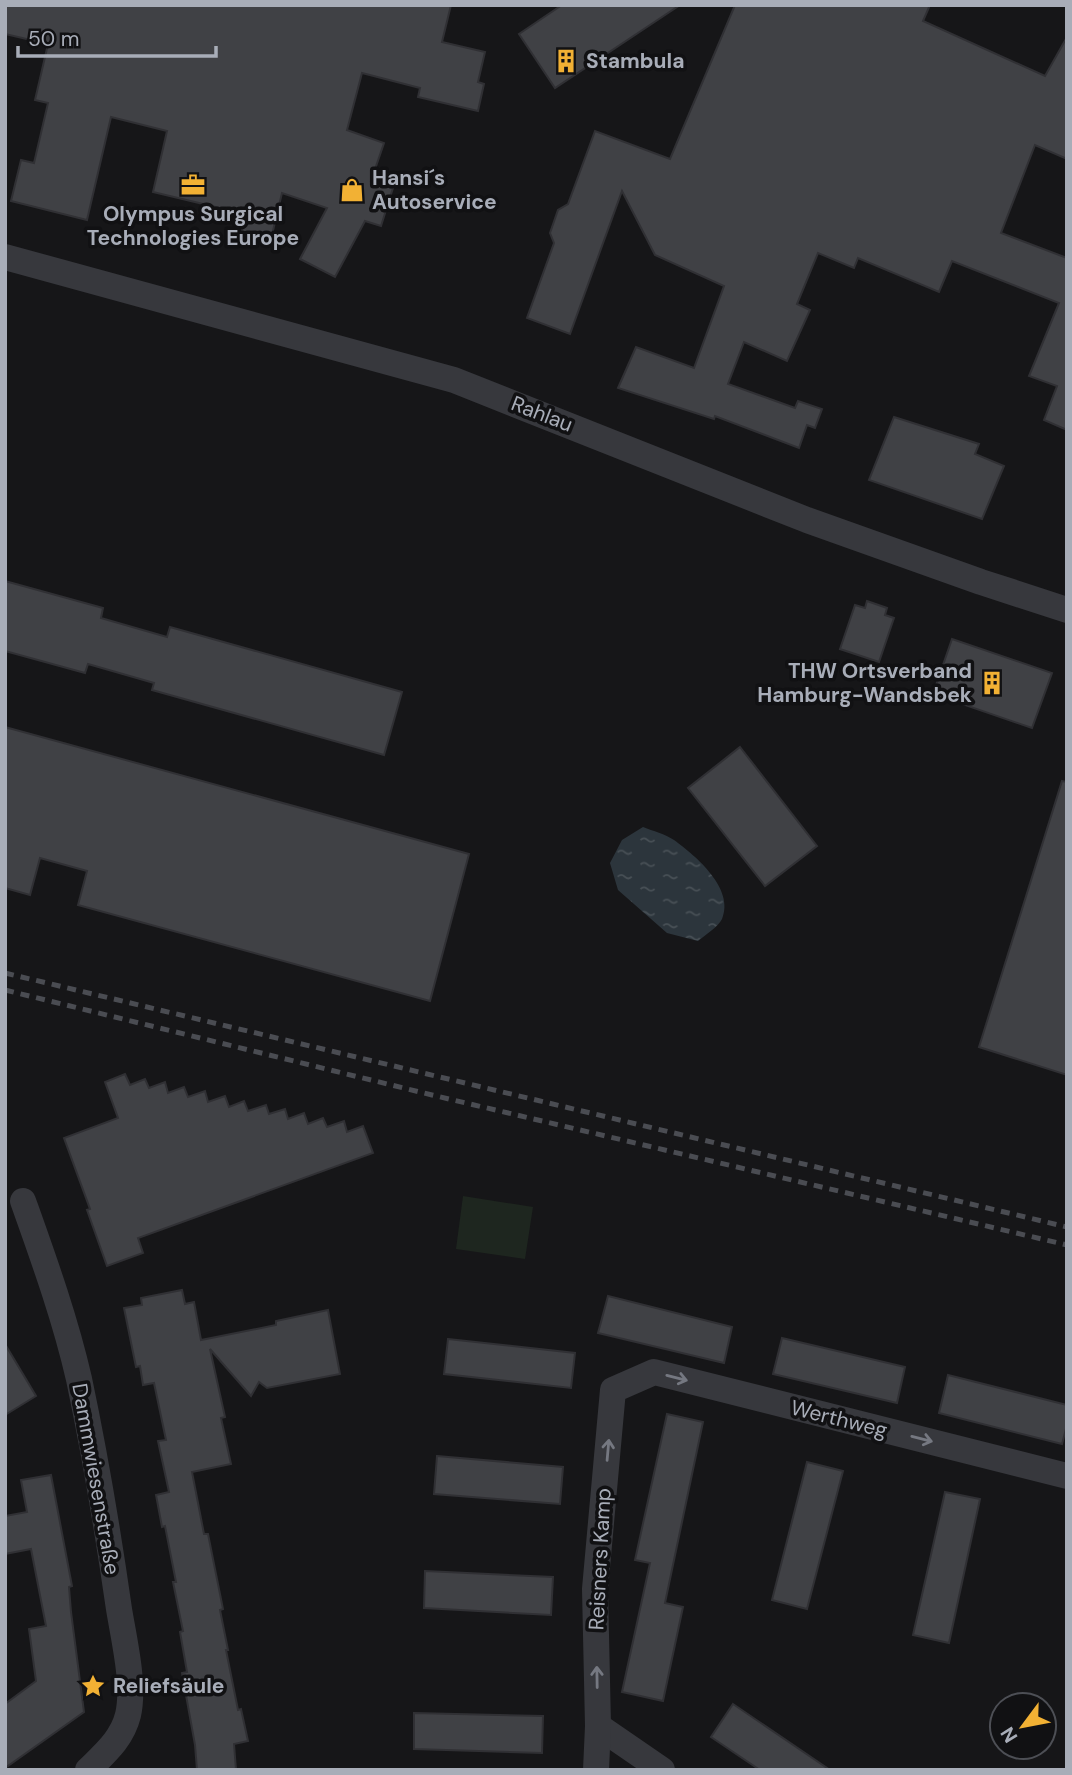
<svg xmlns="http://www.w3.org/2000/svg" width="1072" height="1775" font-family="'DM Sans',sans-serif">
<defs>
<pattern id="water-ripples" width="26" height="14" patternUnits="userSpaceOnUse" patternTransform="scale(1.75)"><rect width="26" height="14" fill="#2c353c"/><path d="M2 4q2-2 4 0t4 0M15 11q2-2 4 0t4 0" fill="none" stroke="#485056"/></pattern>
</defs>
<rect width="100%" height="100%" fill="#161618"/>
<path fill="#1e261f" d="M 463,1196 L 533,1207 L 525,1259 L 456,1249 Z"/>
<path fill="url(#water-ripples)" d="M 643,827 C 653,831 665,834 674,840 C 696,856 735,889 722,919 C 718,927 705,935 698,941 L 667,933 L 618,890 L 610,863 L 622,840 Z"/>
<g fill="#404145" stroke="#303034" stroke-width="2">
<path d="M 5,5 L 451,5 L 442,42 L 485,52 L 478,82 L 484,84 L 478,111 L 418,97 L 420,88 L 362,73 L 347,130 L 384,143 L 371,181 L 393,188 L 381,226 L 365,221 L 335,277 L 300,259 L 327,208 L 282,193 L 271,239 L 241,232 L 245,214 L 153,192 L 167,131 L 111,117 L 87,220 L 11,201 L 21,160 L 34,163 L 48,103 L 35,100 L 48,44 L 5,34 Z"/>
<path d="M 562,5 L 680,5 L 555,88 L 519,34 Z"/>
<path d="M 735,5 L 930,5 L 923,21 L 1045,76 L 1067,37 L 1067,159 L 1035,145 L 1001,233 L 1067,258 L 1067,430 L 1044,420 L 1057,386 L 1029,376 L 1059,303 L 952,261 L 939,292 L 858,258 L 854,268 L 818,253 L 797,304 L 810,310 L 787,361 L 744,342 L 728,384 L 795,408 L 798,401 L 822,409 L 815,428 L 807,425 L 799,448 L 715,416 L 714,419 L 618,388 L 636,347 L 694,368 L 724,286 L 655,255 L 622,191 L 570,334 L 527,318 L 554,243 L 550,233 L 558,210 L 568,204 L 595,131 L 670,159 Z"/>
<path d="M 894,417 L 979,444 L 975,454 L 1004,466 L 982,519 L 869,480 Z"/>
<path d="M 5,581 L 103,608 L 101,618 L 167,637 L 170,627 L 402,692 L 384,755 L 152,690 L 154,683 L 88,664 L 85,673 L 5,651 Z"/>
<path d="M 867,601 L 887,608 L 885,615 L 894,618 L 879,662 L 840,649 L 855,605 L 865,608 Z"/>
<path d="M 952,639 L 1052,673 L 1032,728 L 933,694 Z"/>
<path d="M 5,727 L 469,854 L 430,1001 L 78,905 L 87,871 L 40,858 L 30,895 L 5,888 Z"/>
<path d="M 740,747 L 817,846 L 765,886 L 688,788 Z"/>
<path d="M 1062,781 L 1067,782 L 1067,1075 L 979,1047 Z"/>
<path d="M 125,1074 L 130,1085 L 145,1079 L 149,1088 L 165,1082 L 168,1093 L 184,1087 L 188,1097 L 205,1091 L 208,1102 L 225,1096 L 229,1107 L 244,1101 L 248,1111 L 266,1105 L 269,1114 L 285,1109 L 288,1119 L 304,1113 L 308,1124 L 323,1118 L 327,1127 L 344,1121 L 347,1132 L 363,1126 L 373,1153 L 138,1238 L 143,1253 L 107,1266 L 87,1210 L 90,1209 L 64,1138 L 118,1118 L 105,1082 Z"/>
<path d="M 182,1290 L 185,1304 L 194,1302 L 201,1340 L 276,1325 L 276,1321 L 328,1310 L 340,1374 L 267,1388 L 259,1382 L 251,1396 L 210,1349 L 225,1417 L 221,1418 L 231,1464 L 192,1472 L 204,1534 L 208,1534 L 223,1609 L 220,1610 L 228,1650 L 226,1650 L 238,1710 L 241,1709 L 248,1741 L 234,1744 L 236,1770 L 197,1770 L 195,1745 L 182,1673 L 187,1672 L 180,1632 L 183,1631 L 173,1582 L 176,1582 L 165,1526 L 162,1527 L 156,1495 L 169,1492 L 158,1441 L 166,1440 L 154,1383 L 143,1385 L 140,1366 L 136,1367 L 124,1308 L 142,1305 L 141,1298 Z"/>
<path d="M 608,1296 L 732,1327 L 724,1363 L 598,1333 Z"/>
<path d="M 782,1338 L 905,1367 L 897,1403 L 773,1374 Z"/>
<path d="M 448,1339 L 575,1353 L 571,1388 L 444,1374 Z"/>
<path d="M 5,1344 L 36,1396 L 5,1415 Z"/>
<path d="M 948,1375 L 1067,1405 L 1067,1425 L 1062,1444 L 939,1413 Z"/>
<path d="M 667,1414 L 703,1422 L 665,1603 L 683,1607 L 663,1701 L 622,1692 L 650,1563 L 635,1560 Z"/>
<path d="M 437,1456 L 563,1467 L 560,1504 L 434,1494 Z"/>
<path d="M 807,1462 L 843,1471 L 807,1609 L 772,1600 Z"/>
<path d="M 51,1475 L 72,1586 L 69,1587 L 71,1612 L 84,1712 L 5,1768 L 5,1704 L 36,1681 L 29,1629 L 46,1626 L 31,1549 L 5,1554 L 5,1516 L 27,1512 L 21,1480 Z"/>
<path d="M 945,1492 L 980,1499 L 949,1643 L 913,1635 Z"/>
<path d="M 425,1571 L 553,1577 L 551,1615 L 424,1608 Z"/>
<path d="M 733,1704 L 830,1770 L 760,1770 L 711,1737 Z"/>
<path d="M 414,1713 L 543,1716 L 542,1753 L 414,1749 Z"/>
</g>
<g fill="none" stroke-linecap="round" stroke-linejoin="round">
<g stroke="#37383d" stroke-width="26">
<path d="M 5,257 L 454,380 L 807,520 L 981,582 L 1067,610"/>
<path d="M 23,1201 C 44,1260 65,1318 79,1379 C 95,1455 108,1532 119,1609 C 124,1640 135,1685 128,1715 C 122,1739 105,1753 88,1770"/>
<path d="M 598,1726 L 662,1770"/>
<path d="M 596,1770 L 598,1726 L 595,1589 L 613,1390 L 654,1372 L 1067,1476"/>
</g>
<g stroke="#4a4c52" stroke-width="5" stroke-dasharray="9 7" stroke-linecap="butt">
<path d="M 5,973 L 1067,1227"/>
<path d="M 5,990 L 432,1095 L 1067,1245"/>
</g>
</g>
<defs><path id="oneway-shaft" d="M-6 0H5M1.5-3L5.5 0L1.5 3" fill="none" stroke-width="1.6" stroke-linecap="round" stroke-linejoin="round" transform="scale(1.75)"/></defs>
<g stroke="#757881">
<use href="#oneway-shaft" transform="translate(677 1378) rotate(14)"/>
<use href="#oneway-shaft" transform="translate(922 1439) rotate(14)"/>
<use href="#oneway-shaft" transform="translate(608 1450) rotate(-85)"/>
<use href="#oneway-shaft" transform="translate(597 1677) rotate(-91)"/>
</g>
<defs>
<g id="building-bare" transform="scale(1.89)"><path d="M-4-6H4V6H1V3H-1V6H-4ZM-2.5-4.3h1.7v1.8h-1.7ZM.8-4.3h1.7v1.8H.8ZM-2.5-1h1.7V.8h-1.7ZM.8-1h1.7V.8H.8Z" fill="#f2b134" stroke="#111113" stroke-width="2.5" paint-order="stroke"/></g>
<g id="office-bare" transform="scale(1.89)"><path d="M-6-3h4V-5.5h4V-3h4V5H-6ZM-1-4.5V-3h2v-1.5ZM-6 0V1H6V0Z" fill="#f2b134" stroke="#111113" stroke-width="2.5" paint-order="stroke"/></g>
<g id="shop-bare" transform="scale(1.89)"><path d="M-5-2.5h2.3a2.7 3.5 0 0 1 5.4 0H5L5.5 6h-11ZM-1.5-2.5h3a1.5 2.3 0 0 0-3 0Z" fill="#f2b134" stroke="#111113" stroke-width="2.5" paint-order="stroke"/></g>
<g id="sight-bare" transform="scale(1.89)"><path d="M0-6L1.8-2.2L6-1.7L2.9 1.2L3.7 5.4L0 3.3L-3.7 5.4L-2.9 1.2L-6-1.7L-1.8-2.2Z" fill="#f2b134" stroke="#111113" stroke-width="2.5" paint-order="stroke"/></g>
</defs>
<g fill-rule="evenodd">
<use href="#building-bare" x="566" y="61"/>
<use href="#office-bare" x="193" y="185"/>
<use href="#shop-bare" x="352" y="190"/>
<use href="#building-bare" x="992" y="683"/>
<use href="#sight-bare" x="93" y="1686"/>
</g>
<g text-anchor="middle" stroke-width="7" stroke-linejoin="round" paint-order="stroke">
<g font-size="21" font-weight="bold" fill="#a8adb8" stroke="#111113" text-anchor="start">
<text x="586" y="68">Stambula</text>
<text x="372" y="185">Hansi´s<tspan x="372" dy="24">Autoservice</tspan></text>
<text x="193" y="221" text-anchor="middle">Olympus Surgical<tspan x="193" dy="24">Technologies Europe</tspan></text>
<text x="972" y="678" text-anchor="end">THW Ortsverband<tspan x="972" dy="24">Hamburg-Wandsbek</tspan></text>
<text x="113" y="1693">Reliefsäule</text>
</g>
<g font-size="21" fill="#a8adb8" stroke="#111113">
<text transform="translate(542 414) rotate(21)" y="7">Rahlau</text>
<text transform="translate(839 1419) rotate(14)" y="7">Werthweg</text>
<text transform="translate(96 1479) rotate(80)" y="7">Dammwiesenstraße</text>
<text transform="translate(600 1559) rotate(-87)" y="7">Reisners Kamp</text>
</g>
</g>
<rect width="1072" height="1775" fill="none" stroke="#a8adb8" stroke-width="14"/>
<g transform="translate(1023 1726) rotate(238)"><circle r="33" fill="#111113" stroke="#4d4f55" stroke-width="2"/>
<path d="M0-5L12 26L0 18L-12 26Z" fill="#f2b134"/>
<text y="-10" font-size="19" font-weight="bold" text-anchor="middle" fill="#a8adb8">N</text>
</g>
<path d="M18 46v10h198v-10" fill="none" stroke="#a8adb8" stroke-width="3.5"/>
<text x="28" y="46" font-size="21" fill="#a8adb8" stroke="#111113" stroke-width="5" paint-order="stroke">50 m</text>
</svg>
